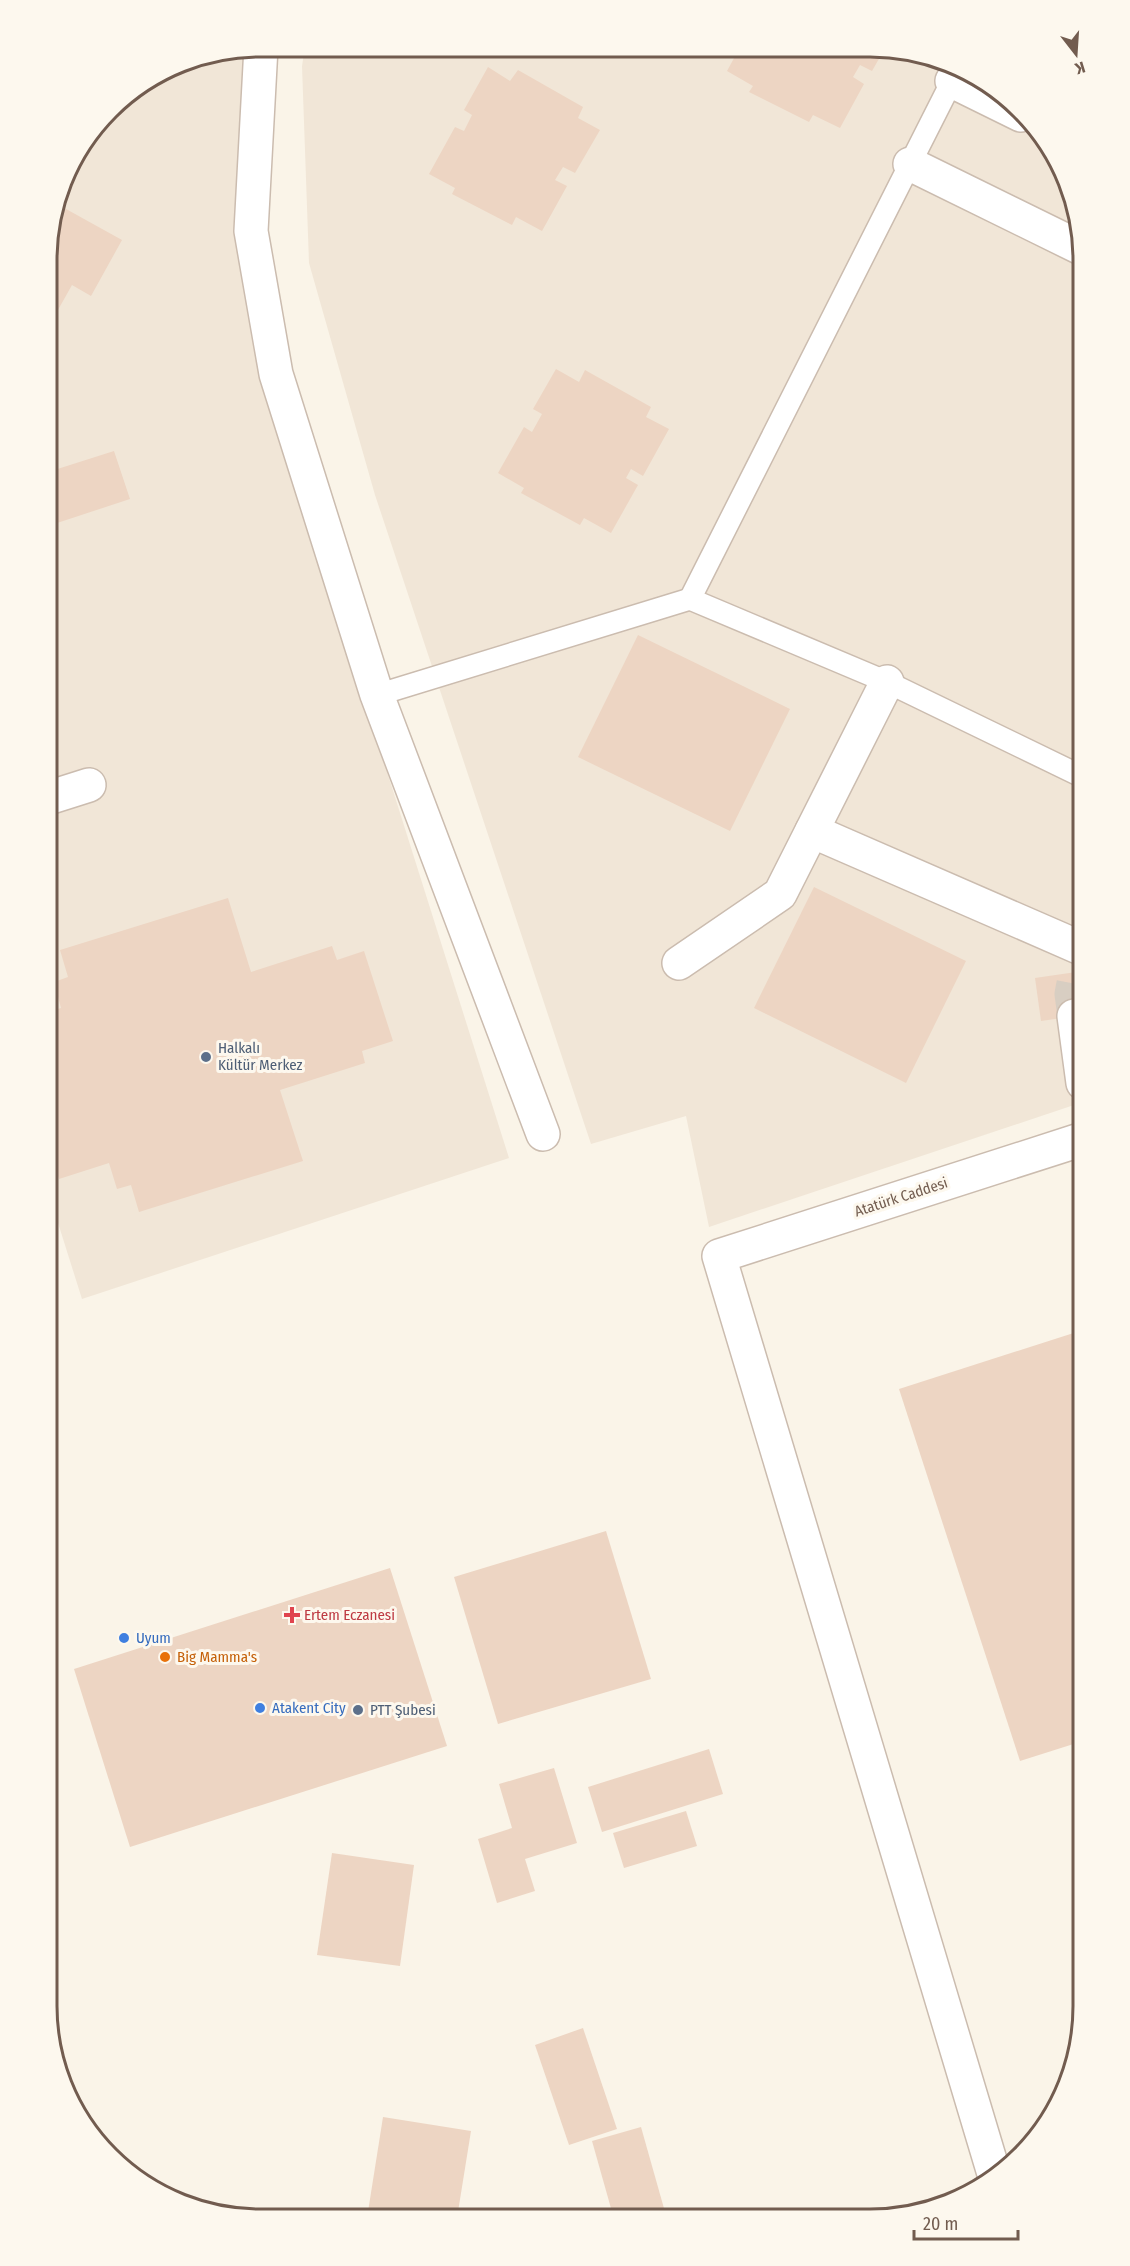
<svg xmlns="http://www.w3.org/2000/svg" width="1130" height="2266" font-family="'Fira Sans Condensed',sans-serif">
<rect width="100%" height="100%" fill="#faf4e8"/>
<g fill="#f1e6d7">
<path d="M 305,47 L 911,51 L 1011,100 L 1072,192 L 1083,260 L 1083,1102 L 709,1227 L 686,1116 L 591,1144 L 375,495 L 309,263 L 302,66 Z"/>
<path d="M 247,49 L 257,360 L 509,1158 L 82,1299 L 47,1188 L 48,233 L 69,165 L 119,100 L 179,63 Z"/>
</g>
<g fill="#edd5c3">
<path d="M 739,49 L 884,50 L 872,71 L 860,65 L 853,77 L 864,84 L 840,128 L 813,115 L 809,122 L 749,92 L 753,86 L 727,71 Z"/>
<path d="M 488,67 L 510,81 L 518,70 L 583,107 L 578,118 L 600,130 L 575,173 L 563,167 L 555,180 L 567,186 L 542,231 L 516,217 L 512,225 L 452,194 L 455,188 L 429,174 L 455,127 L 464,131 L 472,115 L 464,110 Z"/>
<path d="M 57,204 L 122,240 L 91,296 L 72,285 L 54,317 L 48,314 L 48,233 Z"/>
<path d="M 556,369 L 579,382 L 585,370 L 651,407 L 646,417 L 669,429 L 643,476 L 631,469 L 626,478 L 638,485 L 611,533 L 584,518 L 580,525 L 521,493 L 524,488 L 498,473 L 524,427 L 532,432 L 542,414 L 533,409 Z"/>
<path d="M 114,451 L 130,499 L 48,526 L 48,472 Z"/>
<path d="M 638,635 L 790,709 L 730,831 L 578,757 Z"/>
<path d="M 814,887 L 966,961 L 906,1083 L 754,1008 Z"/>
<path d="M 228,898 L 251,972 L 332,946 L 337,960 L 364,951 L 393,1041 L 362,1051 L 365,1063 L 280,1090 L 303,1161 L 139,1212 L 131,1185 L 117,1189 L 109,1163 L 59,1179 L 47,1141 L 48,1012 L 61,1008 L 54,982 L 68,977 L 60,950 Z"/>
<path d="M 1083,971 L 1083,1015 L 1041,1021 L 1035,978 Z"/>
<path d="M 1083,1330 L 1083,1741 L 1020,1761 L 899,1389 Z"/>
<path d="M 606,1531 L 651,1679 L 498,1724 L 454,1577 Z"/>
<path d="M 390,1568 L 447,1746 L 130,1847 L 74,1669 Z"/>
<path d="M 709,1749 L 723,1794 L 602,1832 L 588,1787 Z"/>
<path d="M 554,1768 L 577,1843 L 525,1859 L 535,1891 L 497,1903 L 478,1839 L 512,1828 L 499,1784 Z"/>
<path d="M 686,1811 L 697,1846 L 624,1868 L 613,1833 Z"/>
<path d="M 332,1853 L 414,1865 L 400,1966 L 317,1955 Z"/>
<path d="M 583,2028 L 617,2129 L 569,2145 L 535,2045 Z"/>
<path d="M 383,2117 L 471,2131 L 457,2218 L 367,2218 Z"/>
<path d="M 641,2127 L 667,2219 L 614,2219 L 592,2141 Z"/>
</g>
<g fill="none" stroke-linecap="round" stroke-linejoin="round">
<path stroke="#d8cec2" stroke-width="33" stroke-dasharray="33 16" stroke-linecap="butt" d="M 1074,1016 L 1071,994 L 1075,973"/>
<g stroke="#cbbcaf" stroke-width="24">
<g id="lane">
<path d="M 956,73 L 690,599 L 887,682 L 1083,777"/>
<path d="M 377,695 L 690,599"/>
</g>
</g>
<g stroke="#cbbcaf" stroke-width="36">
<g id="street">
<path d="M 261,47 L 251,231 L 276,374 L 377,695 L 543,1134"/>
<path d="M 952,81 L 1021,115"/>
<path d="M 910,164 L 1081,248"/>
<path d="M 48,798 L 89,785"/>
<path d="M 812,831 L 1083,949"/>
<path d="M 679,963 L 780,894 L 887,682"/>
<path d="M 1074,1016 L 1083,1083"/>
<path d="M 995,2177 L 719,1256 L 1083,1139"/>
</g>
</g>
<use href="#lane" stroke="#fff" stroke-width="21"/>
<use href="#street" stroke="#fff" stroke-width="33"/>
</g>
<g fill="#5c6f8a" stroke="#fdf8ee" stroke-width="2">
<circle cx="206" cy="1057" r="6"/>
<circle cx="358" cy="1710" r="6"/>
</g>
<path fill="#e0444e" stroke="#fdf8ee" stroke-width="2" d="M289 1606h6v6h6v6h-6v6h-6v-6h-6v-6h6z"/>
<g fill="#3f7fe0" stroke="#fdf8ee" stroke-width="2">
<circle cx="124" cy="1638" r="6"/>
<circle cx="260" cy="1708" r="6"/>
</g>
<circle fill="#e8710a" stroke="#fdf8ee" stroke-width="2" cx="165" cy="1657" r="6"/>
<g text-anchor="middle" stroke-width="6" stroke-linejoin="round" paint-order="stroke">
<g font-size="15" fill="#4e5e75" stroke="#fdf8ee" text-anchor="start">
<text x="218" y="1053">Halkalı<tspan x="218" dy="17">Kültür Merkez</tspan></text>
<text x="370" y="1715">PTT Şubesi</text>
</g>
<g font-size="15" fill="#725c4f" stroke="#fdf8ee">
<text transform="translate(901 1197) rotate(-18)" y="5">Atatürk Caddesi</text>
</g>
<g font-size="15" fill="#be3a42" stroke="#fdf8ee" text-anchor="start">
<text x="304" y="1620">Ertem Eczanesi</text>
</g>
<g font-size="15" fill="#366cbe" stroke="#fdf8ee" text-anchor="start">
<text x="136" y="1643">Uyum</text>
<text x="272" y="1713">Atakent City</text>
</g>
<g font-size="15" fill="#c56008" stroke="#fdf8ee" text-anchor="start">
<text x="177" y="1662">Big Mamma's</text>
</g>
</g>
<path d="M0 0H1130V2266H0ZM260 57H870A203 203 0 0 1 1073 260V2006A203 203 0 0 1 870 2209H260A203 203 0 0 1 57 2006V260A203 203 0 0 1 260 57Z" fill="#fdf8ee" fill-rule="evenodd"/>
<path fill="none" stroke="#725c4f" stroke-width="3" d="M260 57H870A203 203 0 0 1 1073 260V2006A203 203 0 0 1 870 2209H260A203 203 0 0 1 57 2006V260A203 203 0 0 1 260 57Z"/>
<g transform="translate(1076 54) rotate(163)" stroke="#fdf8ee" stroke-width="4.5" paint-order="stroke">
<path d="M0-4.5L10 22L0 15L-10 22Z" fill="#725c4f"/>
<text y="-9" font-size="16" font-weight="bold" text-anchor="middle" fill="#725c4f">K</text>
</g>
<path d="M914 2230v9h104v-9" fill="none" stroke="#725c4f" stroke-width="3"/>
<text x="923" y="2230" font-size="18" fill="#725c4f" stroke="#fdf8ee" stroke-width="4.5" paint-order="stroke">20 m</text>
</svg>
